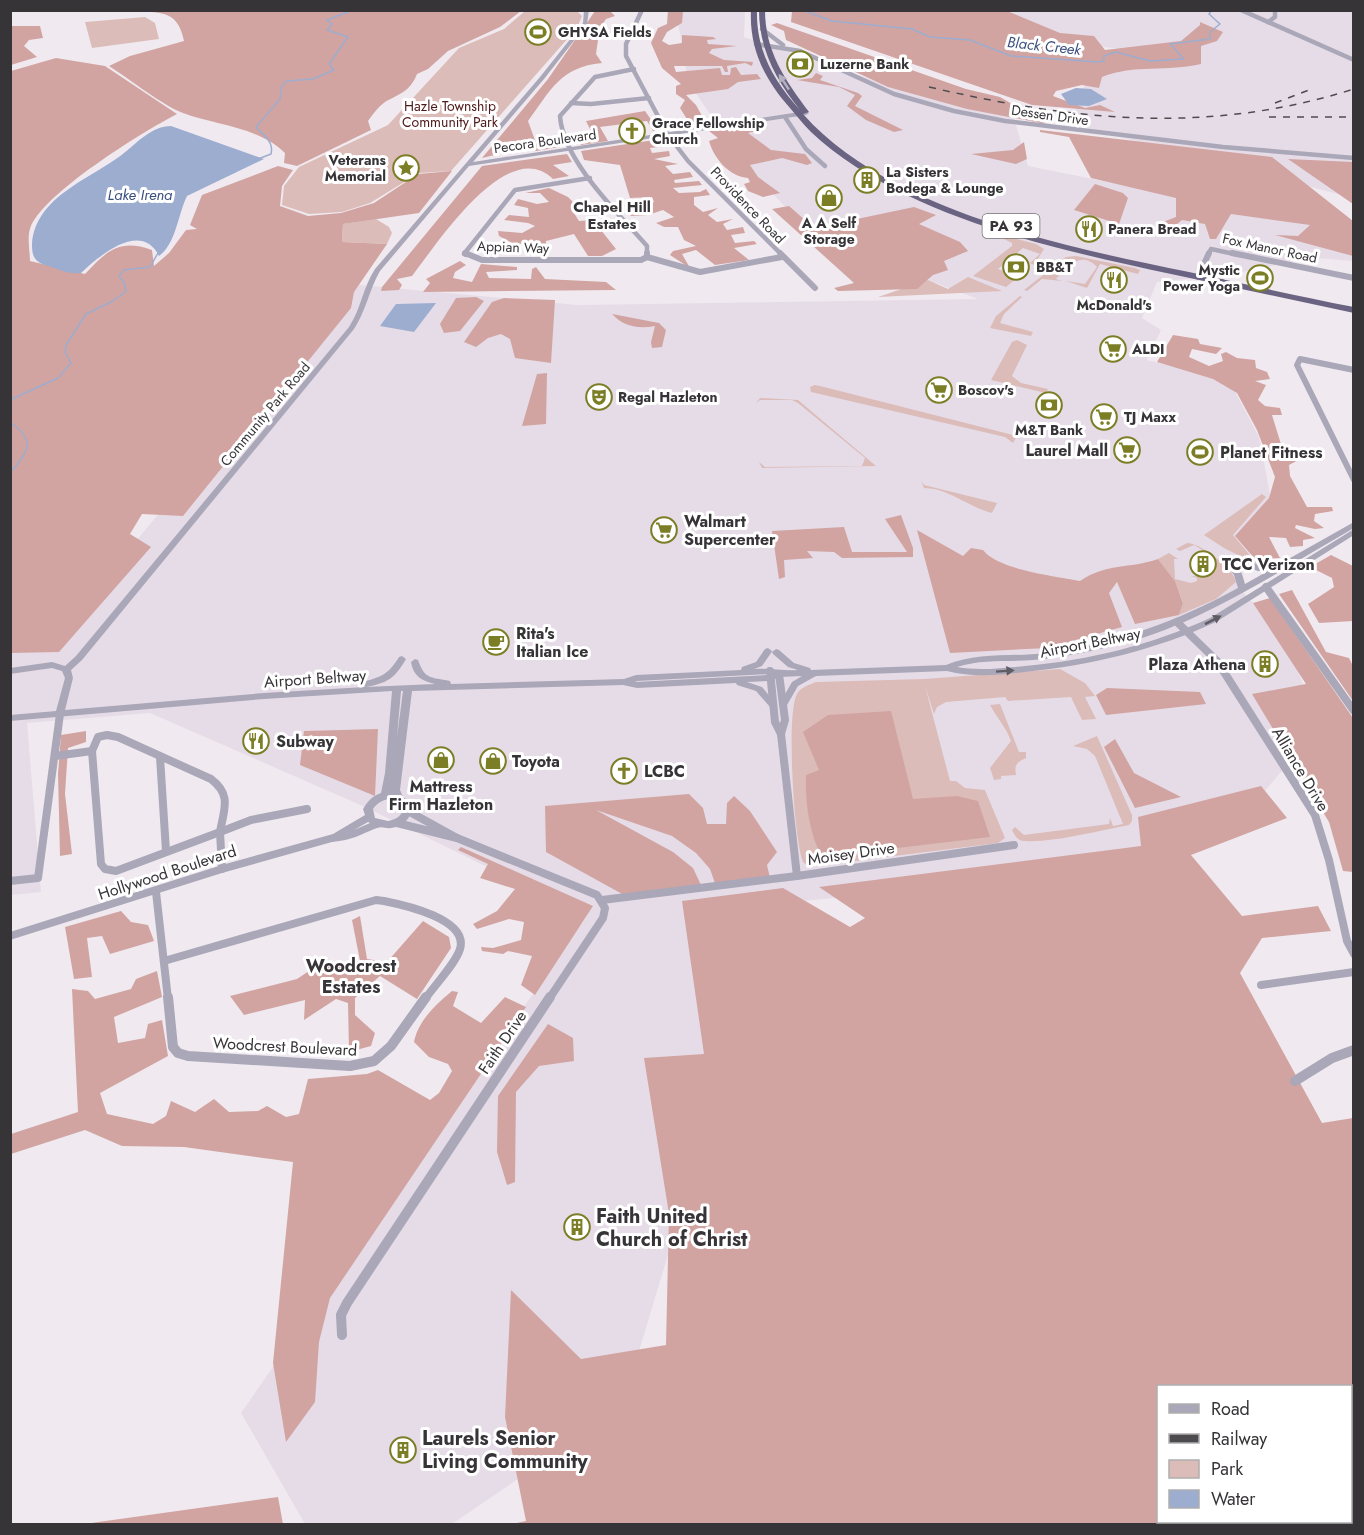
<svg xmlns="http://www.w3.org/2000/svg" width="1364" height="1535" font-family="Jost,sans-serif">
<rect width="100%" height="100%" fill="#f0eaf0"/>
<g fill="#e6dce7">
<path d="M 676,11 L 745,11 L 744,37 L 917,95 L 1013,115 L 1028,166 L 1353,231 L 1353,261 L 1303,257 L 1295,261 L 1233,274 L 1157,282 L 1142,318 L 1161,330 L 1147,360 L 1229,380 L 1259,437 L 1270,494 L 1238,587 L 1285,636 L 1319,727 L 1253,805 L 1081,876 L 702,910 L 724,1068 L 622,1408 L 452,1524 L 305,1524 L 241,1413 L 587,916 L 365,807 L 150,713 L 27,723 L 41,892 L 11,895 L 10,634 L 50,645 L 349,284 L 578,305 L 978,299 L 812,236 L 736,154 L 688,81 Z"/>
<path d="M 987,11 L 1353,11 L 1353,198 L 1070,124 L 1087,79 L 1145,52 L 1063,42 Z"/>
</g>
<g fill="#dcbcb9">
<path d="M 525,11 L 577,11 L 582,16 L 577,28 L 451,171 L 419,173 L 370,203 L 342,212 L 309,214 L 282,205 L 284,186 L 299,167 L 388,125 L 459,48 L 504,29 Z"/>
<path d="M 145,17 L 155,23 L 159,39 L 92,48 L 85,22 Z"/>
<path d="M 376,219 L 389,227 L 392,233 L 387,244 L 342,242 L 343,224 Z"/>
<path d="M 1005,236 L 1036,244 L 1044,249 L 1034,265 L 1030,263 L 1040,254 L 1023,248 L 998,269 L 1018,277 L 1006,287 L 973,276 L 1012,246 L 1012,243 L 1004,239 Z"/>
<path d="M 1076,256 L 1135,268 L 1140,270 L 1138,274 L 1100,264 L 1087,288 L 1066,281 L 1085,284 L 1097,267 C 1082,250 1066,266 1056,279 L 1062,281 L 1042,279 L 1027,291 L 1024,290 L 1066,257 Z"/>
<path d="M 968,277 L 1002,291 L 878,297 L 928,280 L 948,289 Z"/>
<path d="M 1020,296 L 1022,297 L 1004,314 L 1000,323 L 1033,332 L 1031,336 L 990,328 L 996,316 Z"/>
<path d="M 1017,340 L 1027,345 L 1012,376 L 1021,383 L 1048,389 L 1046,393 L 991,380 L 1012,342 Z"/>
<path d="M 815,385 L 824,387 L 1017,436 L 1013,443 L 1005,437 L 811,392 L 810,387 Z"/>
<path d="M 760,398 L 798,400 L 876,466 L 762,468 L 759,462 L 765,467 L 862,466 L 865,458 L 798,403 L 792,400 L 760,400 L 756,403 Z"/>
<path d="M 921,481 L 924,485 L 997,503 L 992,513 C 968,507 948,488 924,488 Z"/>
<path d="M 1262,494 L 1266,497 L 1233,535 L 1258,565 L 1224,548 L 1204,535 Z"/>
<path d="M 1187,543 C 1201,543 1234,569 1236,582 L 1216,599 L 1179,615 L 1183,602 L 1175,581 L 1158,559 L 1169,553 L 1178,559 L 1174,559 L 1175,579 L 1191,583 L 1197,581 L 1197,578 L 1191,576 L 1207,577 L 1212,574 L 1209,554 L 1194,545 L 1180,551 L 1176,549 Z"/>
<path d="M 1060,669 L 1085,683 L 1095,696 L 1085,697 L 1096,719 L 1082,720 L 1071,697 L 1008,701 L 1005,697 L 946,702 L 937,707 L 934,714 L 925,686 L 950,781 L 956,781 L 965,788 L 985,790 L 1005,838 L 998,843 L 823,865 L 807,865 L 803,862 C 794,841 786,713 797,694 C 801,687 809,685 816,682 L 924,679 Z"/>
<path d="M 1000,704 L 1019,752 L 1026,752 L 1026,758 C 1017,762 1014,765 1016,775 L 1001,776 L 1001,779 L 994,780 L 990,768 L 1011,741 C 1006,727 997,718 990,705 Z"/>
<path d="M 1097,736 L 1132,815 L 1132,821 L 1129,825 C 1102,830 1052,843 1025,841 C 1018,841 1015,836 1012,830 L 1015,827 L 1024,835 L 1109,824 L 1110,818 L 1113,826 L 1123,824 L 1095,756 L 1087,749 L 1073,746 Z"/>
</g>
<g fill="#d1a4a1" fill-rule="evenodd">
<path d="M 668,10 L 683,11 L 682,23 L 667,32 L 662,41 L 669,45 L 682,43 L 682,35 L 713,37 L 716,39 L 707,40 L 708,44 L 737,46 L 712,49 L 709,53 L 724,60 L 753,62 L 752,66 L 745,63 L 727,66 L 728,72 L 725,72 L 722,66 L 674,66 L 676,72 L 720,68 L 722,75 L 730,75 L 731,68 L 736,67 L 741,75 L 757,74 L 761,79 L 738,82 L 728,89 L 686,95 L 696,105 L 707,125 L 678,129 L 674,127 L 690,124 L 680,108 L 685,100 L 676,94 L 676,86 L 681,84 L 662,68 L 651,43 L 658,28 L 667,24 Z"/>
<path d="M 137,11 L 521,10 L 521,11 L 500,27 L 448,51 L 428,69 L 417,74 C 410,92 399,94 385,102 C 378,107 373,114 368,121 L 371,130 L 297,166 L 284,163 L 285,153 C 259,127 215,125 183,113 C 165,107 128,78 109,66 L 130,56 L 184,41 C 178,11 163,13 137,11 Z"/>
<path d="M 595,11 L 610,11 L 615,16 L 606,19 L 602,25 L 595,27 L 602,35 L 598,40 L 596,54 L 602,63 C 560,67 551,90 528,121 L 536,143 L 542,148 L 560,145 L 560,147 L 536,151 L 523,141 L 502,142 L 495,150 L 499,154 L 482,158 L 548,79 Z"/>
<path d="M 792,11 L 1007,11 L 1060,33 L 1094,36 L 1105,50 L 1181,41 L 1200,25 L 1200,22 L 1223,32 L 1217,41 L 1201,46 L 1201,64 C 1168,72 1134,64 1102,77 L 1099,88 L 1082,85 L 1056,91 L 1053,96 L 1085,108 L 1100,105 L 1115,112 L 1032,105 L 791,22 Z"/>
<path d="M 777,23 L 966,89 L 1000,97 L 1046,124 L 967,109 L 888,87 L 786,40 L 784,31 L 771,25 Z"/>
<path d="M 11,26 L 40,26 L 43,38 L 29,40 L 24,46 L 37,57 L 11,65 Z"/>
<path d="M 56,58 L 105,66 L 177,114 C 144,131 40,195 30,229 C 27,238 30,252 30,261 L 85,274 C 106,252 119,238 152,250 L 154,266 L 169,253 L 186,230 L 197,229 L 190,225 L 202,195 L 278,166 L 293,170 L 282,186 L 280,206 L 308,216 L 341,213 L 374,203 L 418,174 L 452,171 L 419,213 L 343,224 L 342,242 L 387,244 L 354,292 L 351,308 L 183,516 L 142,514 L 130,534 L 151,547 L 59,652 L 11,653 L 11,71 Z"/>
<path d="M 816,73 L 823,76 L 820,80 L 858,93 L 862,96 L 855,106 L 903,130 L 894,132 L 866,120 L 847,106 L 855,95 L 839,87 L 797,80 L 812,78 Z"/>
<path d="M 645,111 L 659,131 L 653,131 L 647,121 L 600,127 L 608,141 L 581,145 L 579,142 L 595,139 L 586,121 Z"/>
<path d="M 762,123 L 767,128 L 748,133 L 771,150 L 805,154 L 812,163 L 807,165 L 782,158 L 750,165 L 758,177 L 780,193 L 763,197 L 748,191 L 744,184 L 750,182 L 748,178 C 730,177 714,159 709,141 L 718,138 L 709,131 Z"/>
<path d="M 1040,130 L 1272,157 L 1353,221 L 1353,256 L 1275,235 L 1298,236 L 1310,225 L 1231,214 L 1216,239 L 1210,239 L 1205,224 L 1182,220 L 1171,229 L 1158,224 L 1176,217 L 1176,198 L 1091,178 L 1069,137 L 1040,132 Z"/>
<path d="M 661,139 L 666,146 L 650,148 L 652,153 L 669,151 L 670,156 L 654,159 L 678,164 L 665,166 L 673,174 L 690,172 L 693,177 L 674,180 L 675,183 L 699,181 L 702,185 L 673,188 L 679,193 L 700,192 L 706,189 L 710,195 L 694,197 L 694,205 L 703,212 L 718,208 L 708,215 L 717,222 L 733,219 L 723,224 L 727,230 L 743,227 L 745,233 L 731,235 L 735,243 L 754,241 L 757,244 L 734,248 L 749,260 L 715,265 L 696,250 L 682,254 L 690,268 L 670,255 L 673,251 L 696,246 L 684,240 L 678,227 L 664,227 L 656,223 L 674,217 L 663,210 L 648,215 L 631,216 L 624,205 L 637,209 L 654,202 L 652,197 L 630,198 L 620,165 L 584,160 L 581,151 Z"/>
<path d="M 1024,142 L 1027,159 L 1016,164 L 971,154 L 1013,150 Z"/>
<path d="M 567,154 L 572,162 L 553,165 L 569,176 L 553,179 C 508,134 436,245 412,276 L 397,279 L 402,285 L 399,290 L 381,291 L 382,287 L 482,166 Z"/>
<path d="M 1288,159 L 1353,162 L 1353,204 Z"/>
<path d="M 1095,184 L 1123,193 L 1128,198 L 1119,224 L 1074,210 Z"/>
<path d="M 549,188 L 568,197 L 579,208 L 597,204 L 601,206 L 574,213 L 579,221 L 593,220 L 616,249 L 602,256 L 588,256 L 574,234 L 546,241 L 545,249 L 538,249 L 531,243 L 514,244 L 499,236 L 498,231 L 522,233 L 535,226 L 528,223 L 504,220 L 509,215 L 529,217 L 528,208 L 514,205 L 518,199 L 537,204 L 549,202 L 540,193 L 525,193 Z"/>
<path d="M 789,206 L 814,228 L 914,207 L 936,215 L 919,224 L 960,242 L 968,251 L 944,261 L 948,270 L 933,275 L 917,289 L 838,291 L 834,288 L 854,283 L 772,209 Z"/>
<path d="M 460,261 L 466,265 L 455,272 L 453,278 L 472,282 L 481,264 L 517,267 L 517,270 L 486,272 L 489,278 L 531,279 L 532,269 L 536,267 L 545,279 L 606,282 L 616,290 L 423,292 L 430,283 L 426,279 Z"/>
<path d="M 476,297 L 484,301 L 460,331 L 444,333 L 440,324 L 456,298 Z"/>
<path d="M 504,298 L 555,300 L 551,363 L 515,358 L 510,339 L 501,334 L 488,338 L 476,347 L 464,342 L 492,302 Z"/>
<path d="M 612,314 L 659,323 L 666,330 L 662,347 L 652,348 L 651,342 L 655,326 C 639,329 624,327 612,314 Z"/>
<path d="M 1173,335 L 1198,339 L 1200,344 L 1222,348 L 1216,354 L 1192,349 L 1189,357 L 1209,366 L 1223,361 L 1221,354 L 1226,352 L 1237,358 L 1255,360 L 1256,368 L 1267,372 L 1270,379 L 1255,381 L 1266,385 L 1258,400 L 1265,406 L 1280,408 L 1282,415 L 1272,415 L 1284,454 L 1304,457 L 1289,465 L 1290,476 L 1307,507 L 1332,507 L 1333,511 L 1315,514 L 1314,521 L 1324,528 L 1315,529 L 1296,525 L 1295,528 L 1315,538 L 1303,540 L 1303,546 L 1290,547 L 1286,538 L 1269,537 L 1280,558 L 1255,559 L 1235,536 L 1269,498 L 1275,477 L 1257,430 L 1237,393 L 1213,379 L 1157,362 Z"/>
<path d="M 547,373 L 546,424 L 522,426 L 537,374 Z"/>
<path d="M 901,515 L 913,548 L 913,557 L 842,558 L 834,552 L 807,551 L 813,558 L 784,560 L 785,577 L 779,579 L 772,531 L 844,527 L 852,552 L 907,552 L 885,519 Z"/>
<path d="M 917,530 L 963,556 L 971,548 L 983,550 C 998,570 1056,576 1080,581 C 1106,563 1129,569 1158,559 L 1175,581 L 1183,603 L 1179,615 L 1135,624 L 1117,582 L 1109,593 L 1122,627 L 1047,648 L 950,653 Z"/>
<path d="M 1331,555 L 1353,566 L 1353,621 L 1319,623 L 1308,604 L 1334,587 L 1332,578 L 1310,567 Z"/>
<path d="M 1292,590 L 1326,652 L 1349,658 L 1353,666 L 1353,701 L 1279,594 Z"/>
<path d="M 1270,598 L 1353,718 L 1353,872 L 1343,871 L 1329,822 L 1252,694 L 1306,684 L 1253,603 Z"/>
<path d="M 1107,688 L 1200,692 L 1206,704 L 1106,715 L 1096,695 Z"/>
<path d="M 891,711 L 913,799 L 957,796 L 978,801 L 990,837 L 822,857 C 809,833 805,802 806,775 L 819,770 L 803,732 L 828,715 Z"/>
<path d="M 378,729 L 375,796 L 300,765 L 304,731 Z"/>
<path d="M 86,731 L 86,742 L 68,748 L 65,794 L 72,854 L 60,856 L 58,774 L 61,735 Z"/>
<path d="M 1115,739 L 1134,773 L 1181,797 L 1135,808 L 1104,747 Z"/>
<path d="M 1261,786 L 1287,818 L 1191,855 L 1242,916 L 1318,906 L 1331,931 L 1262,938 L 1240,973 L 1322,1123 L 1353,1118 L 1353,1524 L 512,1524 L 526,1521 L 505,1417 L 511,1290 L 581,1359 L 666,1345 L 669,1214 L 644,1058 L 704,1054 L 682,901 L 783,888 L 850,927 L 865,918 L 819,887 L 1141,846 L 1138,817 ZM 1158,1386 L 1350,1386 L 1350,1522 L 1158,1522 Z"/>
<path d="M 689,794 L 703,808 L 707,824 L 726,824 L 727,803 L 734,796 L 750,811 L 777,852 L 767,865 L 771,882 L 716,886 L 710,869 L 696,853 L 672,836 L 596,810 L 673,852 L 693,868 L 701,885 L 624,895 L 546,852 L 545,806 Z"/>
<path d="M 461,847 L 593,906 L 535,995 L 521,985 L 532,956 L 508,951 L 503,954 L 482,951 L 481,947 L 493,948 L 521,940 L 524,922 L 509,919 L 477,929 L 473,924 L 497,911 L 515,889 L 480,878 L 488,864 L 458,850 Z"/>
<path d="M 121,911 L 131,922 L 148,925 L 154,941 L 110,954 L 102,936 L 87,938 L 92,977 L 74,979 L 65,927 Z"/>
<path d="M 360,916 L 367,959 L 387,962 L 423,921 L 449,937 L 451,948 L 417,999 L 380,976 L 355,998 L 355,1015 L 375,1033 L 371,1046 L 349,1052 L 348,1003 L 336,999 L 304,1020 L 305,1000 L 244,1015 L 230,996 L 297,979 L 327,959 L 346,969 L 360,961 L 352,920 Z"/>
<path d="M 157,971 L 162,997 L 114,1017 L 118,1043 L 145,1038 L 148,1024 L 162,1020 L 168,1056 L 100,1093 L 107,1114 L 153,1124 L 166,1116 L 171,1101 L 195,1112 L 214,1099 L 229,1112 L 258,1111 L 267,1106 L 286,1117 L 299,1114 L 308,1079 L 367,1074 L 378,1070 L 430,1100 L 439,1093 L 452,1071 L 448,1064 L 429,1057 L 414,1042 C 418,1021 436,1004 452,991 L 458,992 L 453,1006 L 481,1023 L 505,997 L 526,1007 L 330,1298 L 319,1342 L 315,1402 L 286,1442 L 273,1363 L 293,1162 L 184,1147 L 122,1146 L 85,1130 L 11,1154 L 11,1134 L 78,1112 L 72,989 L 88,991 L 95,999 L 131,989 L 136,979 Z"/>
<path d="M 548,1024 L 573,1038 L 574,1061 L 539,1066 L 516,1092 L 515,1182 L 507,1185 L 497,1152 L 498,1096 Z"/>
<path d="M 278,1497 L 283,1524 L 84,1524 Z"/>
</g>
<g fill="#9dadcf">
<path d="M 1076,88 L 1091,89 L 1107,99 L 1089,106 L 1069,105 L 1061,94 Z"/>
<path d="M 171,126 L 264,159 L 187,196 C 178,214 176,244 159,256 C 141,220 99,256 81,273 C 69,275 56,268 45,265 C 34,261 32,256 32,244 C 36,195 92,179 124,153 C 138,142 152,126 171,126 Z"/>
<path d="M 436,303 L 414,332 L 380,326 L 396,304 Z"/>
</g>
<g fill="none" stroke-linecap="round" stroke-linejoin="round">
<g stroke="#9dadcf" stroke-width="1.5">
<path d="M 802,10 L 832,21 L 912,29 L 930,37 L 970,40 L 1011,56 L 1099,62 L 1104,61 L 1104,56 L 1116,52 L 1150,61 L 1184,59 L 1170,44 L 1210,39 L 1210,32 L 1220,24 L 1209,14 L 1212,10"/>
<path d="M 258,159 L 271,154 C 274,141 264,136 256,127 L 280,99 L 282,85 L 287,81 L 313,79 L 334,70 L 329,64 L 348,37 L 327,30 L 332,24 L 327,20 L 353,10"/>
<path d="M 10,400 L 58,378 L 71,363 L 65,352 L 66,345 L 86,314 L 113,301 L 126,291 L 124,282 L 119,277 L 124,270 L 150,267 L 158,253"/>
<path d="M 10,422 C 36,440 29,452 10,473"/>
</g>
<g stroke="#aaa7b8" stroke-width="4.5">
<path d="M 642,10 L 626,44 L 626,56 L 668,135 L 688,161 L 782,255"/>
<path d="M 1241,10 L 1354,60"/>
<path d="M 1268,22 L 1275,17 L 1275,10"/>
<path d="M 762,29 L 783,45"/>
<path d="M 756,44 L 800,51 L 894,94 L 954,111 L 1005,121 L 1223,147 L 1354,158"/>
<path d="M 634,69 L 595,77 L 560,116 C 563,161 618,213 647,246 L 647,255"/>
<path d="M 571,103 L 591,104 L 649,98"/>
<path d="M 785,117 L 806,149 L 825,166"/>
<path d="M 466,255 L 464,254 L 515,190 L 590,178"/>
<path d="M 1208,255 L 1211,249 L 1239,255"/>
</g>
<g stroke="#aaa7b8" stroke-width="6">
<path d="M 465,253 L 482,260 L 641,260 L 647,257"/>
<path d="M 647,253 L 647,257"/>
<path d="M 780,253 L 815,288"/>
<path d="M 1232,253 L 1354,278"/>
<path d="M 647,257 L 700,272 L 782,257"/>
<path d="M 1198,277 L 1209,253"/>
<path d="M 1212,289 L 1222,282"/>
<path d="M 1354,370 L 1300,359 L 1297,365 L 1354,480"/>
</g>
<g stroke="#aaa7b8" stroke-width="8">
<path d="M 1266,587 L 1354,711"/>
<path d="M 1177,622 L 1217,661 L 1315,815 L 1329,860 L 1347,941 L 1354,954"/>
<path d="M 770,671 L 775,722 L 781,734 L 797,876 L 1014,845"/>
<path d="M 779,674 L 785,720 L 781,734"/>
<path d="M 107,735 L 118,737 L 211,779 C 232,795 224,809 220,832 L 116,871 L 105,869 L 101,864 L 92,751 L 98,737 Z"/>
<path d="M 55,756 L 92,751"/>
<path d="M 160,757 L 166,851"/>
<path d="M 397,823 L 457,838 L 408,811"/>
<path d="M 220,832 L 222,869"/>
<path d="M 220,832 L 251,820 L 307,809"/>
<path d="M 457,838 L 597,895 L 605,908 L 603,918 L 549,999"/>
<path d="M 10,881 L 38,878 L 60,714"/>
<path d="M 156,892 L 168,999"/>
<path d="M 602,900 L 797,876"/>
<path d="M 164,961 L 376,900 L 384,901 C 404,905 469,919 460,949 C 456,963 434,986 425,999"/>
<path d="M 1261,985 L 1354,972"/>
</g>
<g stroke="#aaa7b8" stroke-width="10">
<path d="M 168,997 L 173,1047 L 178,1053 L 188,1056 L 350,1066 L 374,1061 L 391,1046 L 426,997"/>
<path d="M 1295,1081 L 1332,1058 L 1354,1050"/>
<path d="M 342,1335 L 341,1315 L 347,1303 L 550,997"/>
</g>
<path fill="#aaa7b8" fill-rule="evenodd" d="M 584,10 L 589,10 L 587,24 L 544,79 L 473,162 L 806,111 L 809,113 L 806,115 L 469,166 L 380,271 C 369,290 366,311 354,329 L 82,660 L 71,670 L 73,678 L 65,710 L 264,693 L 365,687 L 361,684 L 362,682 C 381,677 388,675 399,657 L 402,656 L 406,659 C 395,678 388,683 366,687 L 435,684 C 422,681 413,676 411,662 L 415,659 L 418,660 C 425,680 431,677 450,681 L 451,684 L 624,679 L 636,675 L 741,670 L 742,667 L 756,662 L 765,649 L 768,648 L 772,651 L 771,653 L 762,666 L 754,669 C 769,668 783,671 798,670 L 788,667 L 773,654 L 772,652 L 776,649 L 779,650 L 794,663 L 810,668 L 811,670 L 946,665 C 978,652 1013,657 1047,653 C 1115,644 1178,621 1238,588 L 1234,575 L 1226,565 L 1227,563 L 1233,563 L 1242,574 L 1245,584 L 1268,571 L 1258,571 L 1234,563 L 1233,561 L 1234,559 L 1237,558 L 1259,565 L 1276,566 L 1354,522 L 1354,528 C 1277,572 1201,625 1114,646 C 1087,652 1060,658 1033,660 C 1008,662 981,659 957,667 C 979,671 1002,668 1025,666 C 1090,660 1151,645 1210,618 L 1354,529 L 1354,535 L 1216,622 C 1155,650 1092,665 1025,672 C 999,675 973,678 947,671 L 816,676 L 798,686 L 787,705 L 784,706 L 780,703 L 792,682 L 802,676 L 780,677 L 770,681 L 747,682 L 762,687 L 777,705 L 773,708 L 770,707 L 756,691 L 737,685 L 736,683 L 637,688 L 623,685 L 412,691 L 400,790 L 403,797 L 410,802 C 415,815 405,826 391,828 C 386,829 383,826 377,828 C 359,835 353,840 332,842 L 222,873 L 10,940 L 10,932 L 222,865 L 333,834 L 365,815 L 363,809 C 368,801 372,796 381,793 L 385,773 L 392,691 L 264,699 L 10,721 L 10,715 L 56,711 L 65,678 L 62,671 L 52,668 L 10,674 L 10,668 L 52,662 L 65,666 L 76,656 L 349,327 C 361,309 363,287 375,269 L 540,77 L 583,23 ZM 771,674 L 769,675 L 635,682 L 637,681 ZM 401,691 L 403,691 L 397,737 ZM 392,799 L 403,806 C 403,816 397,819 388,821 L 375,818 L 373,809 C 378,802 384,799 392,799 ZM 368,822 L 370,823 L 354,830 Z"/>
<path fill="#6a6482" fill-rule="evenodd" d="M 751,10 L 757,10 C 756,51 774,81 800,110 C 776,80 759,49 759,10 L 765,10 C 765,51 785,80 809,112 L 803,114 C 889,211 1066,247 1189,272 C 1244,284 1298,296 1354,307 L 1354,313 C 1293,300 1232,287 1171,274 C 1055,249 901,216 811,132 C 804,125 797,116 790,108 C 765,80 749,49 751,10 Z"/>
<g stroke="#4e4b4f" stroke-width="1.5" stroke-dasharray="7 7" stroke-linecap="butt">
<path d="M 929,87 C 1077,121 1207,135 1354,89"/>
<path d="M 1275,103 L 1314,88"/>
<path d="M 1269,117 L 1354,117"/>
</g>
</g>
<defs><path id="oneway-solid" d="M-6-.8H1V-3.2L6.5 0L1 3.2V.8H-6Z" transform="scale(1.5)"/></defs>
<use fill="#b4b2c0" href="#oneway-solid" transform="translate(784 82) rotate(-123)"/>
<g fill="#5f5c64">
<use href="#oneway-solid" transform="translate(1213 620) rotate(-27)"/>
<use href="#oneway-solid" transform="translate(1005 671) rotate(-4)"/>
</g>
<defs>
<g id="stadium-ring" transform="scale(1.35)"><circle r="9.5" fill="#fff" stroke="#7c7e26" stroke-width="1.5"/><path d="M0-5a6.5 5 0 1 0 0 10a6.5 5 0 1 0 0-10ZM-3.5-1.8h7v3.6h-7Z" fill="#7c7e26"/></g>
<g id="bank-ring" transform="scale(1.35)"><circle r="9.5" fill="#fff" stroke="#7c7e26" stroke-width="1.5"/><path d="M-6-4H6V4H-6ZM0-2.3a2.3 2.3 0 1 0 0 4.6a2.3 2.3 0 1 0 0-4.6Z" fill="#7c7e26"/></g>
<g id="church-ring" transform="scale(1.35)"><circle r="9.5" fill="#fff" stroke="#7c7e26" stroke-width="1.5"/><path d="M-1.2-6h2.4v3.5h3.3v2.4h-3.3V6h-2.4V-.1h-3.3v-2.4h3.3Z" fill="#7c7e26"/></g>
<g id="sight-ring" transform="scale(1.35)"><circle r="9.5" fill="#fff" stroke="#7c7e26" stroke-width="1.5"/><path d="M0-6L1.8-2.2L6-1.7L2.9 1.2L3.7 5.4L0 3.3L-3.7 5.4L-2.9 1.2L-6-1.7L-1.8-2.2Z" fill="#7c7e26"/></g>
<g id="building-ring" transform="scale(1.35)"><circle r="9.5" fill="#fff" stroke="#7c7e26" stroke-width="1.5"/><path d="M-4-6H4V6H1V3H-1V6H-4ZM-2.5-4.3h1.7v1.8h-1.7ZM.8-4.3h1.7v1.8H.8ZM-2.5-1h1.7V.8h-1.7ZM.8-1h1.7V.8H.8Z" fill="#7c7e26"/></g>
<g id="shop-ring" transform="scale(1.35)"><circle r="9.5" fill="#fff" stroke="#7c7e26" stroke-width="1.5"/><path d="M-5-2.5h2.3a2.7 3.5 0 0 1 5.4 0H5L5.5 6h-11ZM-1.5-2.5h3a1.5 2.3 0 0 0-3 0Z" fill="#7c7e26"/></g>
<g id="restaurant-ring" transform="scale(1.35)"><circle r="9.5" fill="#fff" stroke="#7c7e26" stroke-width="1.5"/><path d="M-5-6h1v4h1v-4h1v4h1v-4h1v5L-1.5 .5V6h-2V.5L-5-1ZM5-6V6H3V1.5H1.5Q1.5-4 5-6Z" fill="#7c7e26"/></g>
<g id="supermarket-ring" transform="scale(1.35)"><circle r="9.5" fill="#fff" stroke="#7c7e26" stroke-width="1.5"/><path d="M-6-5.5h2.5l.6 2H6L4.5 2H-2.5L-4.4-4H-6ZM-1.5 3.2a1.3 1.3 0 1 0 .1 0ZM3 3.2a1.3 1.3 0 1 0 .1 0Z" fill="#7c7e26"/></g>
<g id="theatre-ring" transform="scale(1.35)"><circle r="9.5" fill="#fff" stroke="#7c7e26" stroke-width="1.5"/><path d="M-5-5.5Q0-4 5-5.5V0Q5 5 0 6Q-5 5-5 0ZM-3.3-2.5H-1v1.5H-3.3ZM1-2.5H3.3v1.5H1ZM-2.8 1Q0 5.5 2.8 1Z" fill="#7c7e26"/></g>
<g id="cafe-ring" transform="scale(1.35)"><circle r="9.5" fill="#fff" stroke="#7c7e26" stroke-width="1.5"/><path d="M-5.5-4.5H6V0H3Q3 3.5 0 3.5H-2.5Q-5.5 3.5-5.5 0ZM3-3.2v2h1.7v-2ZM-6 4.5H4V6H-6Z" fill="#7c7e26"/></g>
</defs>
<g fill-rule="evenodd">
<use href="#stadium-ring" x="538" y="32"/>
<use href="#bank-ring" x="800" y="64"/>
<use href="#church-ring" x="632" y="131"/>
<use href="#sight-ring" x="406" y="168"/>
<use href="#building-ring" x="867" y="180"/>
<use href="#shop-ring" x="829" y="198"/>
<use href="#restaurant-ring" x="1089" y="229"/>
<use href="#bank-ring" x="1016" y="267"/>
<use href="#stadium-ring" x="1260" y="278"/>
<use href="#restaurant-ring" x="1114" y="280"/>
<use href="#supermarket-ring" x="1113" y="349"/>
<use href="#supermarket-ring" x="939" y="390"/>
<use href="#theatre-ring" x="599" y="397"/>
<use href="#bank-ring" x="1049" y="405"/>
<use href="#supermarket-ring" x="1104" y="417"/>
<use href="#supermarket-ring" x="1127" y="450"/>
<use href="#stadium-ring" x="1200" y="452"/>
<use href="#supermarket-ring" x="664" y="530"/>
<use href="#building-ring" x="1203" y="564"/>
<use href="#cafe-ring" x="496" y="642"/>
<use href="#building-ring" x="1265" y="664"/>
<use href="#restaurant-ring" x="256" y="741"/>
<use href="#shop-ring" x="441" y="760"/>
<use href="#shop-ring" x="493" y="761"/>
<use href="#church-ring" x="624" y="771"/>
<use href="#building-ring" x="577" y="1227"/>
<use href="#building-ring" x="403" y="1450"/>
</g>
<g text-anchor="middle" stroke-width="6" stroke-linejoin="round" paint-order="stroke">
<g font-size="14" font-weight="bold" fill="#363437" stroke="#fff" text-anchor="start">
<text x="558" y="37">GHYSA Fields</text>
<text x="820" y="69">Luzerne Bank</text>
<text x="652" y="128">Grace Fellowship<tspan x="652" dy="16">Church</tspan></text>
<text x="386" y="165" text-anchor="end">Veterans<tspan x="386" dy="16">Memorial</tspan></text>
<text x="886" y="177">La Sisters<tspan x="886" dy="16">Bodega &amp; Lounge</tspan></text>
<text x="829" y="228" text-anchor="middle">A A Self<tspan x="829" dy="16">Storage</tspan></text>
<text x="1108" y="234">Panera Bread</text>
<text x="1036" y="272">BB&amp;T</text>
<text x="1240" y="275" text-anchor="end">Mystic<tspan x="1240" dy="16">Power Yoga</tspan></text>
<text x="1114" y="310" text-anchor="middle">McDonald's</text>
<text x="1132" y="354">ALDI</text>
<text x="958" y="395">Boscov's</text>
<text x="618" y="402">Regal Hazleton</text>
<text x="1124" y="422">TJ Maxx</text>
<text x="1049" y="435" text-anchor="middle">M&amp;T Bank</text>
</g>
<g font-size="14" fill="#4e1718" stroke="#fff">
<text x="450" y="111">Hazle Township<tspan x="450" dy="16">Community Park</tspan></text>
</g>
<g font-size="14" fill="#363437" stroke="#fff">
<text transform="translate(1050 115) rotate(8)" y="5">Dessen Drive</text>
<text transform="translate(545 141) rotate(-8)" y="5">Pecora Boulevard</text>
<text transform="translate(748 205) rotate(46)" y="5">Providence Road</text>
<text transform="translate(513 247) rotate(2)" y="5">Appian Way</text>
<text transform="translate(1270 248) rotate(12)" y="5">Fox Manor Road</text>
<text transform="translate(265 414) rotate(-50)" y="5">Community Park Road</text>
</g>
<g font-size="15" font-style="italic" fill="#3b4f7f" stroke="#fff">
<text transform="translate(1044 46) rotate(6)" y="5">Black Creek</text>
<text x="140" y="200">Lake Irena</text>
</g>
<g font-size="15" font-weight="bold" fill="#363437" stroke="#fff">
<text x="612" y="212">Chapel Hill<tspan x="612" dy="17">Estates</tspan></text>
</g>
<rect fill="#fff" stroke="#727173" stroke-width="1.5" x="982.5" y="214" width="57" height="24" rx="4.5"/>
<g font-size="15" font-weight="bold" fill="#363437">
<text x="1011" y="231">PA 93</text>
</g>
<g font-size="16" font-weight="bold" fill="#363437" stroke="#fff" text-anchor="start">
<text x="1108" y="456" text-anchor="end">Laurel Mall</text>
<text x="1220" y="458">Planet Fitness</text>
<text x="684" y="527">Walmart<tspan x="684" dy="18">Supercenter</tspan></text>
<text x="1222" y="570">TCC Verizon</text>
<text x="516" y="639">Rita's<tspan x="516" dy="18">Italian Ice</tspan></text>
<text x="1246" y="670" text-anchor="end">Plaza Athena</text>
<text x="276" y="747">Subway</text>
<text x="512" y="767">Toyota</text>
<text x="644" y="777">LCBC</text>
<text x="441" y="792" text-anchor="middle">Mattress<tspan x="441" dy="18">Firm Hazleton</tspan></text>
</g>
<g font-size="16" fill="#363437" stroke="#fff">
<text transform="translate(1090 642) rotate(-11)" y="6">Airport Beltway</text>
<text transform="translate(315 678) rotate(-4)" y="6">Airport Beltway</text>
<text transform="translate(1301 769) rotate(59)" y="6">Alliance Drive</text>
<text transform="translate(851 853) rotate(-8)" y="6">Moisey Drive</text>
<text transform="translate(167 872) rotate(-18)" y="6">Hollywood Boulevard</text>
<text transform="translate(502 1042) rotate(-56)" y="6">Faith Drive</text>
<text transform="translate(285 1046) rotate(3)" y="6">Woodcrest Boulevard</text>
</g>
<g font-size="18" font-weight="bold" fill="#363437" stroke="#fff">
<text x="351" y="972">Woodcrest<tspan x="351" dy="21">Estates</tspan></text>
</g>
<g font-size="20" font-weight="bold" fill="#363437" stroke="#fff" text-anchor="start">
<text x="596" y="1223">Faith United<tspan x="596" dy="23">Church of Christ</tspan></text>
<text x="422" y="1445">Laurels Senior<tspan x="422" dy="23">Living Community</tspan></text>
</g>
</g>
<rect width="1364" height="1535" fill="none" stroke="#363437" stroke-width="24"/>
<rect x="1157" y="1385" width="195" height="138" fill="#ffffff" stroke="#afaeaf" stroke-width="1.5"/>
<rect x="1169" y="1404" width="30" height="9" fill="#aaa7b8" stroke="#afaeaf" stroke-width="1.5"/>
<text x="1211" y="1415" font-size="18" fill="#363437">Road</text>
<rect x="1169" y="1434" width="30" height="9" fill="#4e4b4f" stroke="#afaeaf" stroke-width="1.5"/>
<text x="1211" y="1445" font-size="18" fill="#363437">Railway</text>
<rect x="1169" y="1460" width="30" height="18" fill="#dcbcb9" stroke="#afaeaf" stroke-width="1.5"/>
<text x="1211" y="1475" font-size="18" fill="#363437">Park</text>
<rect x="1169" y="1490" width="30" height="18" fill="#9dadcf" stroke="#afaeaf" stroke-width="1.5"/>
<text x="1211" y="1505" font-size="18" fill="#363437">Water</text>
</svg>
